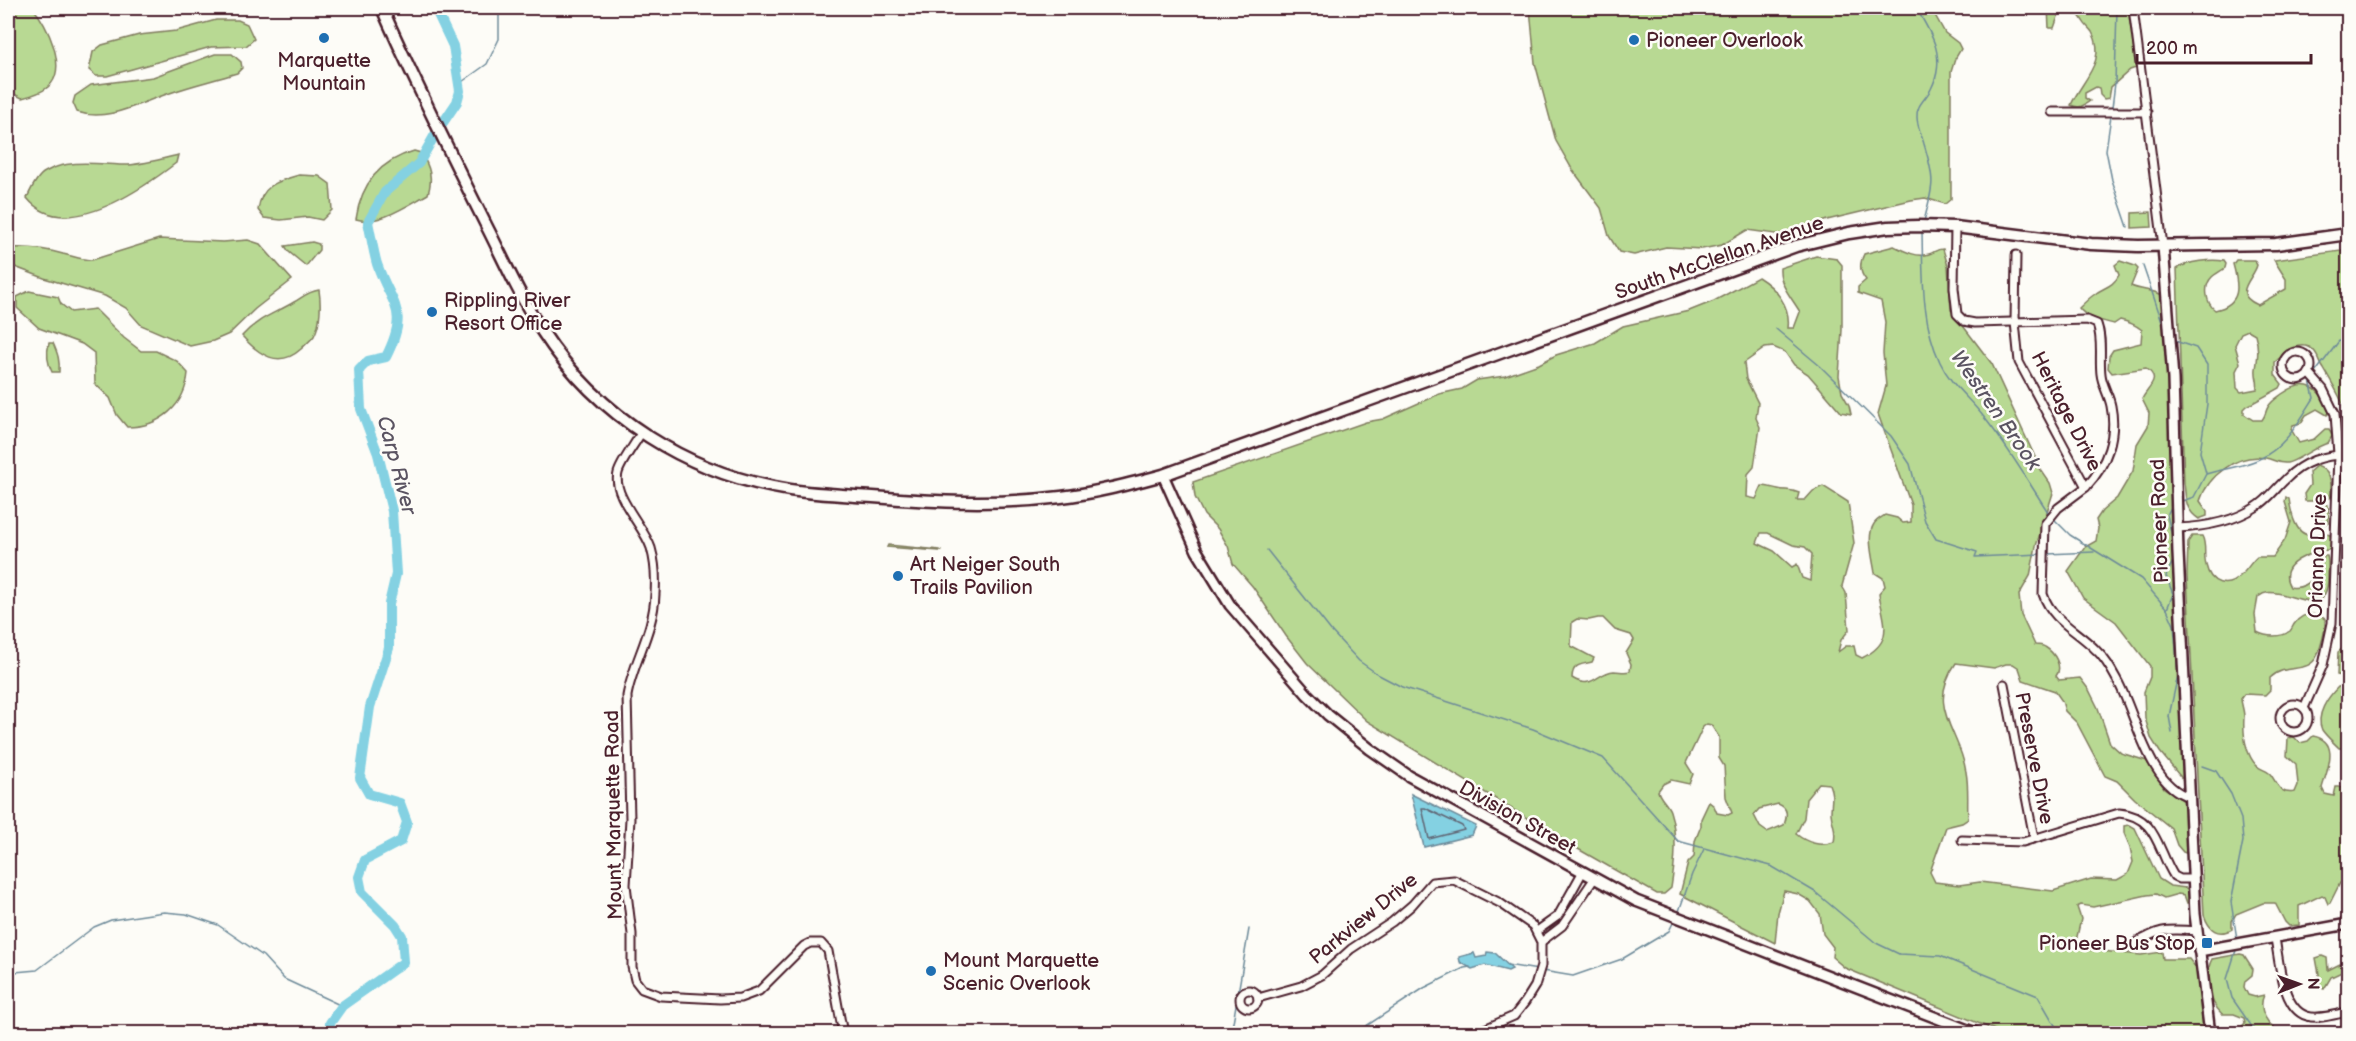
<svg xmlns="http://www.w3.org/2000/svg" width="2356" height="1041" font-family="'Balsamiq Sans',sans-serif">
<rect width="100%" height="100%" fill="#fdfcf7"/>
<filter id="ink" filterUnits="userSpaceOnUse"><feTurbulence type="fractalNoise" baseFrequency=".0167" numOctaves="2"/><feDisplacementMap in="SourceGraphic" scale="12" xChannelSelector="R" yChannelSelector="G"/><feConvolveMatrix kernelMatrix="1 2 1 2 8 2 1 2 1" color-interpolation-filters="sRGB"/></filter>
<g filter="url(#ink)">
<g fill="#b8d993" stroke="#817c5f" stroke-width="1.5" fill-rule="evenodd">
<path d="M 8,8 L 33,8 C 47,24 69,69 48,87 C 41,93 30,96 22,98 L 8,91 Z"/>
<path d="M 1530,8 L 1931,8 L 1945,33 L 1958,43 L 1961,49 L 1955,59 L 1951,72 L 1951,199 L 1945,204 L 1925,198 L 1911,200 L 1827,220 L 1783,235 L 1747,230 L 1722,245 L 1702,249 L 1666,247 L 1634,255 L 1619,252 L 1609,236 L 1601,208 L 1572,169 L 1556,141 L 1535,63 Z"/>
<path d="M 2048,8 L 2128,8 L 2136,68 L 2130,70 L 2111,87 L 2109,98 L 2104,99 L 2100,95 L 2099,88 L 2096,87 L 2085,93 L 2085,98 L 2090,101 C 2083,106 2079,109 2071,105 C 2082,80 2108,61 2092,32 C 2089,28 2085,25 2083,21 C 2076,10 2074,9 2060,11 L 2054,28 L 2049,28 Z"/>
<path d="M 216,20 L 238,20 L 247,24 L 254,39 L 246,46 L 211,47 L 107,76 L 96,76 L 89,70 L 93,52 L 102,45 L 139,35 L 176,31 Z"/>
<path d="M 215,54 L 232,54 L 241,62 L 242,68 L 237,73 C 215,80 192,85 170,93 C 140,102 109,123 77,112 L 73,103 L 75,96 L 91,85 L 153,77 Z"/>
<path d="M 414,151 L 421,153 C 430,167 433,178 428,194 C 408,205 378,226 356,219 C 361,184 379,161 414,151 Z"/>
<path d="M 178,155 L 176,163 C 142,189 64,244 27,198 C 31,189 37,176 45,172 C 69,158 102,165 128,165 C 144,164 162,159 178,155 Z"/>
<path d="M 299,175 L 319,176 L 330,184 L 332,210 L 322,220 L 308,217 L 281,220 L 264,218 L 258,210 C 261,186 277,181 299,175 Z"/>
<path d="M 2151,212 L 2152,227 L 2132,228 L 2132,213 Z"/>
<path d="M 159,239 L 223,242 L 248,240 L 260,244 L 292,280 L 255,309 L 229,334 L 213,341 L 190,346 L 141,325 L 126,308 L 105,296 L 44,278 L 15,267 L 8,262 L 8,249 L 10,248 C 28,247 46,249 63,254 C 73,256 81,260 92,260 Z"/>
<path d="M 312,242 L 319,244 L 319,250 L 306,266 L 289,252 L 285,246 Z"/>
<path d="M 1894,246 C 1904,251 1917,258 1929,254 C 1935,252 1936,249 1943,249 L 1948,266 L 1951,310 L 1992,364 L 2041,470 L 2050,483 L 2053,493 L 2036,546 L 2030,576 L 2019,595 L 2021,615 L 2035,645 C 2039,645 2042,645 2045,647 C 2055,653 2063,667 2056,676 L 2059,680 L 2080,678 L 2089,690 L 2098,708 L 2110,743 L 2121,753 L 2147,761 L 2164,788 L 2184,801 L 2187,808 L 2188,854 L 2183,852 L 2177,845 L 2171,828 L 2135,799 L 2117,781 L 2105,776 L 2077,723 L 2065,711 L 2062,701 L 2055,691 L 2023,680 L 2019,668 L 2013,664 L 2006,664 L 1994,668 L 1956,663 C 1925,708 1960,730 1966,772 C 1969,787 1967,804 1968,819 L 1962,823 L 1946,827 L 1930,872 L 1935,882 L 1959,885 L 1980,882 L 2053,891 L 2091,879 L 2117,880 L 2128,874 L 2133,862 L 2130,847 L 2124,833 L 2124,826 L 2130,825 L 2135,828 L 2159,879 L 2170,886 L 2186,888 L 2191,892 L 2191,902 L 2187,903 L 2184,895 L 2178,894 L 2164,898 L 2156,894 L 2147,895 L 2093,907 L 2081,905 L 2077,907 L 2081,919 L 2076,941 L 2082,949 L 2141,955 L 2162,952 L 2163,959 L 2189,959 L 2197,969 L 2205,1033 L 2002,1033 L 1845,968 L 1832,957 L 1833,947 L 1823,934 L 1820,914 L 1810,901 L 1798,894 L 1784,891 L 1778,913 L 1775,943 L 1680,894 L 1688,863 L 1694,857 L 1695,841 L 1701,826 L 1701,819 L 1709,802 L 1714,806 L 1717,813 L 1728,815 L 1732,813 L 1726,797 L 1724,766 L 1719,758 L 1719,737 L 1711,725 L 1707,724 L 1703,727 L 1686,763 L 1693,774 L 1689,784 L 1671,780 L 1663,784 L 1658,791 C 1660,799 1667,803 1670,811 C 1678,836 1675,863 1671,888 L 1664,894 L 1657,894 L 1578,849 L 1367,721 L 1307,663 L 1286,636 L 1253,587 L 1233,564 L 1228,546 L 1218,529 L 1204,515 L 1195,497 L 1193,482 L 1366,422 L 1383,419 L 1439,394 L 1462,389 L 1477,380 L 1505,376 L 1539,364 L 1556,355 L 1595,343 L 1623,326 L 1689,311 L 1714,301 L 1758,277 C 1776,288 1791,306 1788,328 L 1794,328 L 1800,312 C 1792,298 1779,285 1780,268 L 1816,256 L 1837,259 L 1842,265 L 1842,330 L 1839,376 L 1842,393 L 1849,405 L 1851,414 L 1841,412 L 1808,374 L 1794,365 L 1785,352 L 1773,347 L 1765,348 L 1744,363 L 1746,379 L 1758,403 L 1756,418 L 1760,427 L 1754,467 L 1748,474 L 1747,497 L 1756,499 L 1762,486 C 1769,486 1772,488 1778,489 C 1786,491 1790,489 1799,493 L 1797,500 L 1805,500 L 1813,491 L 1823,486 L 1848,502 L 1854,543 L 1842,586 L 1846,593 L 1849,630 L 1841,640 L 1838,652 L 1846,646 L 1854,646 L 1856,655 L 1862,658 C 1896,641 1883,622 1879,593 L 1885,586 L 1883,578 L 1875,573 C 1873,559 1866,536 1874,524 C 1876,520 1882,517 1885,515 L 1897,518 L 1903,523 L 1911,522 L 1911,505 L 1878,414 L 1886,386 L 1883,353 L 1885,322 L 1881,301 L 1858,293 L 1858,287 L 1866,280 C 1859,272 1859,264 1864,254 ZM 1761,533 L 1768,533 L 1793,545 L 1805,547 L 1812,554 L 1810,581 L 1802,578 L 1797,564 L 1792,567 L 1774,551 L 1757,543 ZM 1598,618 L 1603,618 L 1615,630 L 1631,635 L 1634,640 L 1626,653 L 1631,664 L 1630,671 C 1624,673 1620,671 1614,671 C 1597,672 1593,691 1572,678 C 1572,665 1580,664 1592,662 L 1594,658 L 1571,646 L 1572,622 L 1577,619 L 1589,620 ZM 1819,783 L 1829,784 C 1834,797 1831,800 1831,813 C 1832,825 1837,828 1834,842 C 1821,847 1807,843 1796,834 L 1804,818 L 1806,799 ZM 1778,804 C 1789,808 1787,816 1784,825 L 1767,832 L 1760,827 L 1754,815 L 1759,809 Z"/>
<path d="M 2348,250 L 2348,411 L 2346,411 C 2340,396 2332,383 2324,369 C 2320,364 2319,357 2315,352 C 2303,337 2285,353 2275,362 L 2275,375 L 2282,384 L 2280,388 L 2247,406 L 2244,409 L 2244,414 L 2253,420 L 2262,420 C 2266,415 2265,412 2268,407 C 2271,401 2278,397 2282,394 C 2306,377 2320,387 2330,412 L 2327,415 L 2317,409 L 2306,415 L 2301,423 L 2293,425 L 2291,429 L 2299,443 L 2314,439 L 2325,429 L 2329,429 L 2332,436 L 2328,443 C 2314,447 2297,461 2287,463 C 2278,464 2273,459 2265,458 C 2237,453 2208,476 2200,501 L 2207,511 L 2207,516 L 2199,519 C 2185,510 2186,499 2184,483 L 2177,269 C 2188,261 2211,259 2224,261 L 2226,264 L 2225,268 C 2221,271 2215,274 2212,277 C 2203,286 2206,303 2215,310 C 2242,304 2239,286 2233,264 L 2236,260 L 2254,260 L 2257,265 C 2254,279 2230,293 2258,305 L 2286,289 L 2286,279 L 2274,260 ZM 2248,330 L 2255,334 C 2259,348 2258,356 2256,369 C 2255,377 2259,382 2257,389 L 2241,392 L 2237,388 L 2236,371 L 2240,363 L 2235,345 L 2241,333 Z"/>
<path d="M 2120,261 L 2135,266 L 2138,269 L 2131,286 C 2142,291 2152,289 2162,295 L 2166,320 L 2184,781 L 2160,752 L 2151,738 L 2145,718 L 2144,692 L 2150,677 L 2150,666 L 2116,622 L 2083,598 L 2068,571 L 2085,547 L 2096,541 L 2098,528 L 2096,520 L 2102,511 L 2117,498 L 2133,471 L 2137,444 L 2148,426 L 2149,413 L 2142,399 C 2148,387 2162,380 2146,368 L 2112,373 L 2108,368 L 2109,356 L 2113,350 L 2141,343 L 2142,330 C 2135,324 2129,322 2120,320 L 2114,324 C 2102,321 2086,318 2079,308 C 2084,303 2089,298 2095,294 C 2104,287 2113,287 2119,275 L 2115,265 Z"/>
<path d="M 319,290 C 321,303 321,323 314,336 C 311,340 305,345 301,349 C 279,369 259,355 242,336 C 258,318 274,314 294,302 C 303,297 307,292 319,290 Z"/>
<path d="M 29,291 L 58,297 L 61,304 L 71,312 L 95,309 L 124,338 L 141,351 L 156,351 L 177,361 L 188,373 C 185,406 160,427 127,427 L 117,415 L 110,398 L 95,384 L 94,353 L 82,344 L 39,328 L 17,308 L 17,297 Z"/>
<path d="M 49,343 L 53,343 C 58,354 60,361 59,372 L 52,372 C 47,362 46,354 49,343 Z"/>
<path d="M 2316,466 C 2331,470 2333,483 2330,498 L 2327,499 L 2317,497 L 2313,501 L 2305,501 L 2304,494 L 2310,485 L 2309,472 Z"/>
<path d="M 2286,497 L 2289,499 C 2291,512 2295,535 2310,535 C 2318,535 2322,532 2330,535 L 2332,540 L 2332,549 C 2313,552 2275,562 2290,587 C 2309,591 2321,571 2324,556 L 2327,556 C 2329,562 2328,571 2328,578 C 2327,623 2288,588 2266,593 C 2263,593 2261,595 2258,597 L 2255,614 L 2257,632 C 2266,637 2281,638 2290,631 C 2292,629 2293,625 2295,623 C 2304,612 2314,612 2325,619 C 2326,630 2323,638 2320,648 C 2312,679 2288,660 2270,678 L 2270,690 L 2265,695 L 2244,694 L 2241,698 C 2241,704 2244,710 2244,717 C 2243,733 2244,751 2256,765 C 2260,770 2268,770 2271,775 C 2278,785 2280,795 2295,792 L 2298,785 L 2296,764 L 2287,756 L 2288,738 L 2294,737 L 2300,743 L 2308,741 L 2313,736 C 2341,741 2327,770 2322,788 L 2325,794 L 2334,796 L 2336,787 L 2348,787 L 2348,878 L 2340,883 L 2330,903 L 2328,904 L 2325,897 L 2322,895 L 2299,906 L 2299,925 L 2289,926 L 2285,922 L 2275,903 L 2263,903 L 2236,914 L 2232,921 L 2232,929 C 2218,937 2209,930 2204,915 L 2187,576 L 2188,542 L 2192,536 L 2202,536 C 2207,545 2203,555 2206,565 C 2210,584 2227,590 2241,575 C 2247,570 2250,563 2257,557 L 2273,557 L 2285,540 L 2291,522 L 2285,502 Z"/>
<path d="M 2320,504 L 2328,505 L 2329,523 L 2323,524 L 2318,507 Z"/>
<path d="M 888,545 L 940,550 L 941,551 L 887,547 Z"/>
<path d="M 2348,583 L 2348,623 L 2346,621 L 2343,595 Z"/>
<path d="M 2343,648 L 2347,648 L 2348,651 L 2348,679 L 2337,675 L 2338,652 Z"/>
<path d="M 2348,686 L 2348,748 L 2339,748 C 2334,743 2326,736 2322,730 C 2315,715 2328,697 2338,687 Z"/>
<path d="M 2240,954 L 2244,955 L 2253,969 L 2252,975 L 2245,981 L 2244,987 L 2248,995 L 2255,997 L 2264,995 C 2257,1010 2268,1027 2283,1033 L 2236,1033 L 2245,1023 L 2244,1018 L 2234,1014 L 2222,1014 C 2209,1002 2203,976 2212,959 Z"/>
<path d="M 2322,956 L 2327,958 L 2328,970 L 2348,960 L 2348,969 L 2331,977 L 2324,989 L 2319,987 L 2319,974 L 2316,958 Z"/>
</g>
<g fill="#84d1e2" stroke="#6d8a99" stroke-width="1.5">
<path d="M 1411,794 L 1476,826 L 1472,835 L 1424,847 Z"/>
<path d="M 1487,952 L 1495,953 L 1512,969 L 1508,971 L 1485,965 L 1472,969 L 1460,962 L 1459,957 L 1474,953 L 1476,958 L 1486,956 Z"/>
</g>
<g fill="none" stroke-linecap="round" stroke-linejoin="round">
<path stroke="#616674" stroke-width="1.5" d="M 1422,808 L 1425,808 L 1462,826 L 1464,830 L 1429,839 Z"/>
<g stroke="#6d8a99" stroke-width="1.5">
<path d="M 1916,8 C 1932,34 1947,58 1931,89 C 1926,99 1916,105 1917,117 C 1917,126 1922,136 1924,144 C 1935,180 1934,184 1924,221"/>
<path d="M 459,84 L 487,64 L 499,39 L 499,8"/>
<path d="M 2112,108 L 2115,83 L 2117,8"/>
<path d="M 2111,116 L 2106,150 L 2112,180 L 2128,227"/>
<path d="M 1922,231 C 1923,275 1921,322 1940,362 C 1950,384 1969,398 1983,416 C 2008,446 2028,482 2050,515"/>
<path d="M 2143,266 L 2164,327"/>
<path d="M 1776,329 L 1820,366 L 1891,436 L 1910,464 L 1925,521 L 1936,539 L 1977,552 L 1975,557 L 2042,554"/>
<path d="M 2175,341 L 2196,348 L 2207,365 L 2207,404 L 2200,452 L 2206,473"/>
<path d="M 2315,373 L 2339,341 L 2348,334"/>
<path d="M 2179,502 L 2194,497 L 2206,474 C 2222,469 2241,467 2257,460 C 2284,449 2299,422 2314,398 L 2310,380"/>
<path d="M 2172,505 L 2167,515 L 2173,540"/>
<path d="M 2054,519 L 2070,535 L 2141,579 L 2167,609 L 2174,625 L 2178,675 L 2169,716 L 2172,733"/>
<path d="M 1267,550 L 1332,632 L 1359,661 L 1379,675 L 1402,687 L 1533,729 L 1603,758 L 1678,841 L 1771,866 L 1815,892 L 1876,943 L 1899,954 L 1940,956 L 2038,996 L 2060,1034"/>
<path d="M 2047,554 L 2094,552"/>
<path d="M 2167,609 L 2173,594 L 2166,576 L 2173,561 L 2174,554"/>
<path d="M 2202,766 L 2216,771 L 2231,794 L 2241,819 L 2243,841 L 2231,902 L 2237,939"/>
<path d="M 1678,914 L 1692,874 L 1704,849"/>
<path d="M 2237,947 L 2227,979 L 2232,998 L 2257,1034"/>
<path d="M 1507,965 L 1538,970"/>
<path d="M 8,967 L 15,972 L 37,970 L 94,927 L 111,920 L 164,912 L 186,914 L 218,925 L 263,956 L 284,979 L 342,1006"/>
<path d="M 1543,971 L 1573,976 L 1622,959 L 1669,931 L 1674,921"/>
<path d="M 1231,1034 L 1249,929"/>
<path d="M 1354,1034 L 1424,988 L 1464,968 L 1470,967"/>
</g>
<path stroke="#84d1e2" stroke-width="10" d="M 329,1034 L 330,1023 L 342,1006 L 404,962 L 402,936 L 395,925 L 362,892 L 359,877 L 365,860 L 401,841 L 407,822 L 400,803 L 369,794 L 360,778 L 370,707 L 389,648 L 389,604 L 396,574 L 392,511 L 378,454 L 361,409 L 359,370 L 368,361 L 386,357 C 410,309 392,307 377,264 C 373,250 371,235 368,222 L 385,192 L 419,163 L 436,133 L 457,102 L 460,91 L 453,46 L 435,8"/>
<g stroke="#4a1f2b" stroke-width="11">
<g id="minor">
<path d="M 2133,8 L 2163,246"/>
<path d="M 2052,112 L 2147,112"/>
<path d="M 1955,227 L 1954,288 L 1957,314 L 1964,321 L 1975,323 L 2087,320 L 2097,324 C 2103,340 2099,357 2101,374 C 2102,385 2109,395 2111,406 C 2117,436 2107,465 2086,487"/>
<path d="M 2016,255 L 2015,322 L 2019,362 L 2086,487 L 2058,508 L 2045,524 L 2043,594 C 2052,621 2078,631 2096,650 C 2105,658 2111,669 2117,680 C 2136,713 2148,786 2190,797"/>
<circle cx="2297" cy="366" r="14"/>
<path d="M 641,433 C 635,444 621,462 618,473 C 612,496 644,526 651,548 C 655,562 656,580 655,594 C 654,631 633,662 627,696 L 630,819 L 626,885 L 632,934 L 632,967 L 635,980 L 642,989 L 661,996 L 720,999 L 740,998 L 759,991 L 804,946 L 810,943 L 821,943 L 828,951 L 843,1034"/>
<path d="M 2177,528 C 2204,527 2233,522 2256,507 C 2268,500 2276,488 2286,479 C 2302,462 2325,454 2348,455"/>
<path d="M 2004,684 L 2034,838"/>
<circle cx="2294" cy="718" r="14"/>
<path d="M 2304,708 L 2323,665 L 2332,623 L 2338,454 L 2335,414 L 2323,389 L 2309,373"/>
<path d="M 1962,840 L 2023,842 L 2119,813 C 2157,816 2157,849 2174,876 L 2180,879 L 2194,879"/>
<path d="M 1537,931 L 1558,916 L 1582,873"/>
<path d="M 2275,938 C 2279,960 2282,1009 2307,1016 C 2319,1020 2336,1014 2348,1012"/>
<path d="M 1541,942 L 1562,926 L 1594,879"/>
<path d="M 2128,947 C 2159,930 2160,928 2197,931"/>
<circle cx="1249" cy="999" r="9"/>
<path d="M 1258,998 L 1301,986 L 1322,975 L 1351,949 L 1392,922 L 1412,905 L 1432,882 L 1454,880 L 1500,903 L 1533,926 L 1541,942 L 1541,966 L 1535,986 L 1525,1002 L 1514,1016 L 1473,1034"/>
</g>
</g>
<g stroke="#4a1f2b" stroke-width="14">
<g id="tertiary">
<path d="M 2163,246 L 2173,379 L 2178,553 L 2195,914 L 2210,1034"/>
<path d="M 1163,475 L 1197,551 L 1230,605 L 1307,694 L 1328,715 L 1370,749 L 1409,776 L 1636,901 L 1978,1034"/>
<path d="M 2199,951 L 2348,924"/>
</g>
</g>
<g stroke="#4a1f2b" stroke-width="15">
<path id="primary" d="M 382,8 C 414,81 450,153 486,225 C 504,260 520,298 542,331 C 598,417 688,474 790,490 C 817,494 845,495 873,497 C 936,502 998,505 1061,497 C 1096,493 1129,484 1163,475 L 1796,246 L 1849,233 L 1888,227 L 1918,226 L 1955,227 L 2091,244 L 2138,246 L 2276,244 L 2348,234"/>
</g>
<use href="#minor" stroke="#fdfcf7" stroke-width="7"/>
<use href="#tertiary" stroke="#fdfcf7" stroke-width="9"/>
<use href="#primary" stroke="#fdfcf7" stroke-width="10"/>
</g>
</g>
<g fill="#1f6fb2" stroke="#fdfcf7" stroke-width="2">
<circle cx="324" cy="38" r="6"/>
<circle cx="1634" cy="40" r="6"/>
<circle cx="432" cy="312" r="6"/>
<circle cx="898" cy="576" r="6"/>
<rect x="2201" y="937" width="12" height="12" rx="3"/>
<circle cx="931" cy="971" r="6"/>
</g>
<g text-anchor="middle" stroke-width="5" stroke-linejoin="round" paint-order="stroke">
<g font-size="20" fill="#4a1f2b" stroke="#fdfcf7" text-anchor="start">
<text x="1646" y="47">Pioneer Overlook</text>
<text x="324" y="67" text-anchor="middle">Marquette<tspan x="324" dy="23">Mountain</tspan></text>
<text x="444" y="307">Rippling River<tspan x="444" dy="23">Resort Office</tspan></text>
<text x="910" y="571">Art Neiger South<tspan x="910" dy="23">Trails Pavilion</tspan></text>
<text x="2195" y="950" text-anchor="end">Pioneer Bus Stop</text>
<text x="943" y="967">Mount Marquette<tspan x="943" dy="23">Scenic Overlook</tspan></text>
</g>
<g font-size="20" fill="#4a1f2b" stroke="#fdfcf7">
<text transform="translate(1719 257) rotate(-19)" y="7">South McClellan Avenue</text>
<text transform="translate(2067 411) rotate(63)" y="7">Heritage Drive</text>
<text transform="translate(2159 521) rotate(-92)" y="7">Pioneer Road</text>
<text transform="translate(2317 556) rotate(-88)" y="7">Orianna Drive</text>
<text transform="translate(2035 758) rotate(79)" y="7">Preserve Drive</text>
<text transform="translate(613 815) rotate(-91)" y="7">Mount Marquette Road</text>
<text transform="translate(1518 817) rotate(29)" y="7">Division Street</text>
<text transform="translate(1363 918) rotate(-39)" y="7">Parkview Drive</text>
</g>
<g font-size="21" font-style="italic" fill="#5b5462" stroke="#fdfcf7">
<text transform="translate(1996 410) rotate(55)" y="7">Westren Brook</text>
<text transform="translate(397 465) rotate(75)" y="7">Carp River</text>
</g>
</g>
<rect width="2356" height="1041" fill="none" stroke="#fdfcf7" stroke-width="30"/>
<rect x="15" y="15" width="2326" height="1011" fill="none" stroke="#4a1f2b" stroke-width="2" filter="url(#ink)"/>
<g transform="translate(2299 984) rotate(89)" stroke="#fdfcf7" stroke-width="4.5" paint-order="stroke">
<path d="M0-4.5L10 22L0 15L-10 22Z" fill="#4a1f2b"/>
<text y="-9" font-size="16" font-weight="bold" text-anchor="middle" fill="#4a1f2b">N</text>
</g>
<path d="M2137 54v9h174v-9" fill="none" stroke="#4a1f2b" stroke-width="3"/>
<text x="2146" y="54" font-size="18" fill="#4a1f2b" stroke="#fdfcf7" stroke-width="4.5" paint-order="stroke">200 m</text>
</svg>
